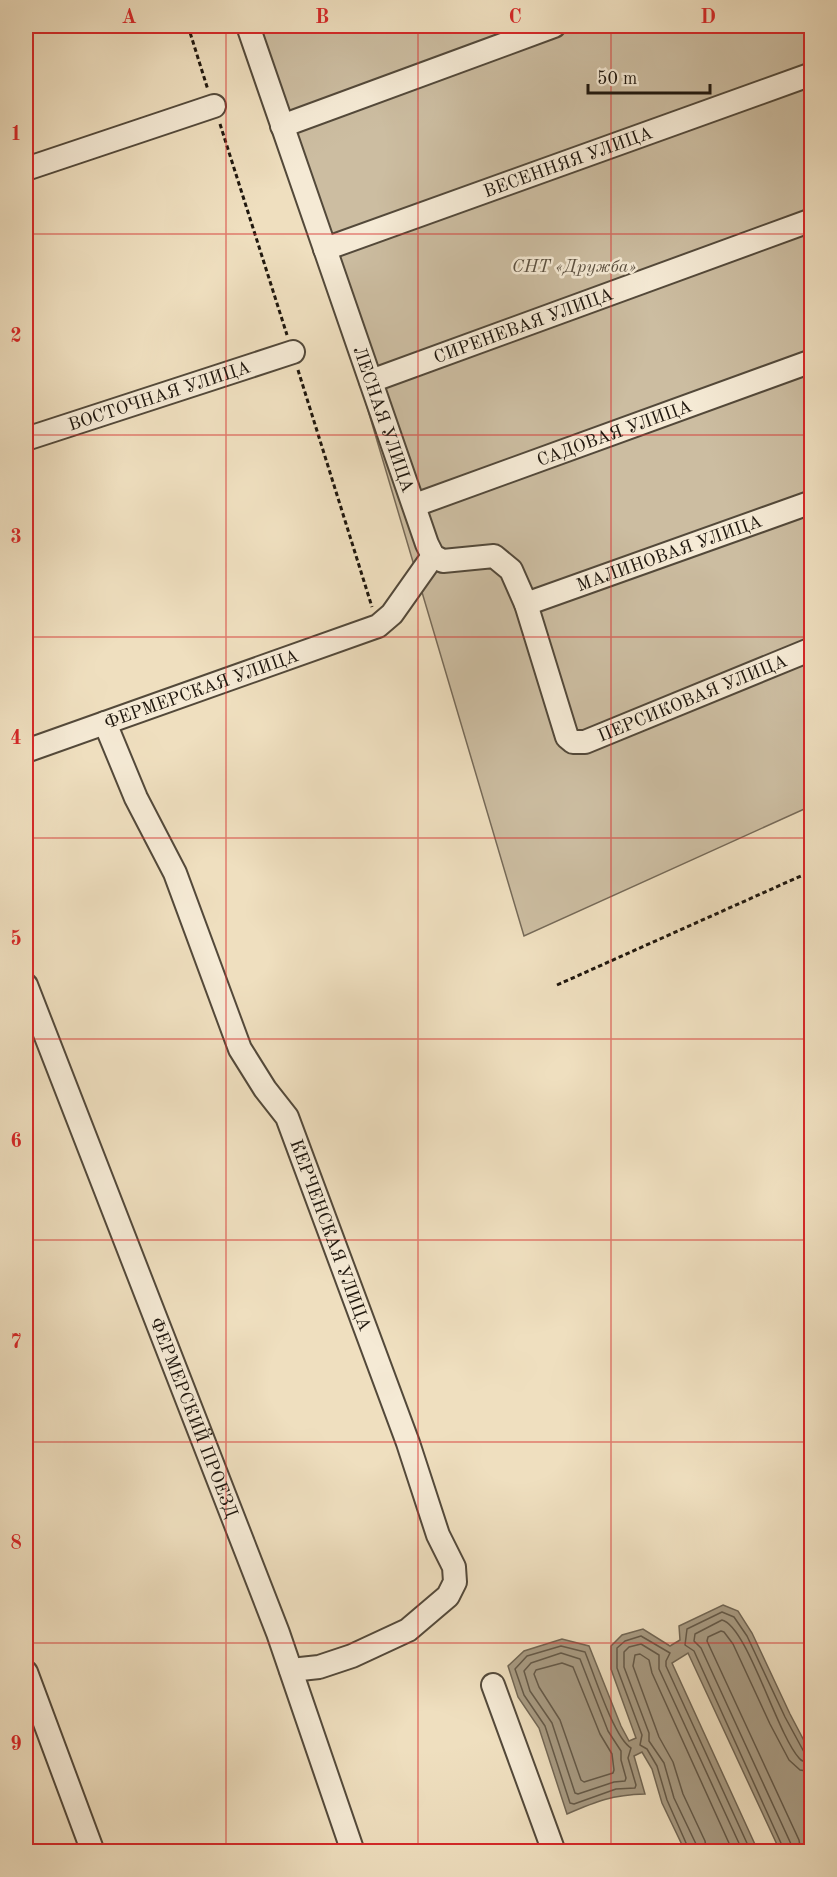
<svg xmlns="http://www.w3.org/2000/svg" width="837" height="1877" font-family="'Old Standard TT',serif">
<rect width="100%" height="100%" fill="#efdfbf"/>
<filter id="stains"><feTurbulence type="fractalNoise" baseFrequency=".00333" numOctaves="4"/><feColorMatrix values="0 0 0 0 .2 0 0 0 0 .09 0 0 0 0 .02 0 0 0 .5 -.17"/></filter>
<radialGradient id="worn" r=".72"><stop offset=".6" stop-color="#630" stop-opacity="0"/><stop offset="1" stop-color="#630" stop-opacity=".3"/></radialGradient>
<path fill="#ccbda1" stroke="#766a58" stroke-width="1.5" d="M 254,26 L 811,26 L 811,806 L 524,936 Z"/>
<path fill="#a89b83" stroke="#716654" stroke-width="1.5" d="M 723,1605 L 738,1611 L 752,1633 L 790,1714 L 811,1754 L 811,1851 L 780,1851 L 688,1653 L 672,1663 L 758,1851 L 685,1851 L 662,1803 L 652,1769 L 642,1752 L 634,1756 L 645,1794 C 612,1795 597,1801 567,1814 L 539,1728 L 518,1697 L 508,1666 L 524,1651 L 562,1639 L 589,1646 L 621,1726 L 629,1741 L 636,1738 L 611,1669 L 611,1646 L 622,1635 L 643,1629 L 670,1646 L 680,1640 L 679,1626 Z"/>
<g fill="none" stroke-linecap="round" stroke-linejoin="round">
<g stroke="#645948" stroke-width="1.5">
<path d="M 561,1646 L 585,1652 C 594,1674 614,1738 631,1748 L 628,1758 L 636,1785 L 635,1788 L 616,1789 L 574,1804 L 570,1803 L 545,1726 L 524,1695 L 515,1669 L 527,1656 Z"/>
<path d="M 561,1653 L 580,1659 L 608,1731 L 621,1751 L 621,1760 L 626,1778 L 625,1781 L 614,1782 L 578,1794 L 575,1793 L 552,1723 L 530,1691 L 524,1671 L 531,1663 Z"/>
<path d="M 562,1663 L 573,1667 L 600,1734 L 612,1754 L 614,1770 L 613,1773 L 584,1782 L 581,1780 L 560,1720 L 539,1687 L 534,1674 L 536,1670 Z"/>
<path d="M 690,1852 L 667,1800 L 657,1766 L 647,1749 L 640,1745 L 642,1735 L 617,1668 L 617,1648 L 625,1641 L 641,1636 L 670,1653 L 666,1661 L 666,1666 L 751,1852"/>
<path d="M 697,1852 L 696,1844 L 674,1798 L 664,1763 L 649,1741 L 649,1733 L 624,1667 L 624,1652 L 629,1647 L 641,1644 L 659,1655 L 659,1669 L 743,1852"/>
<path d="M 707,1852 L 705,1841 L 683,1794 L 673,1762 L 659,1737 L 633,1666 L 635,1655 L 640,1654 L 649,1660 L 652,1673 L 733,1852"/>
<path d="M 785,1852 L 694,1651 L 685,1645 L 687,1629 L 722,1612 L 734,1617 L 747,1636 L 785,1717 L 804,1752 L 812,1755"/>
<path d="M 792,1852 L 791,1844 L 701,1648 L 694,1641 L 695,1634 L 722,1620 C 747,1626 777,1734 799,1758 C 802,1762 806,1762 812,1763"/>
<path d="M 801,1852 L 799,1840 L 707,1641 L 708,1637 L 721,1631 L 724,1632 L 733,1644 L 770,1724 L 789,1760 L 800,1770 L 812,1772"/>
</g>
<g stroke="#53493a" stroke-width="26">
<g id="minor">
<path id="s1" d="M 248,26 L 427,544 L 433,556 L 443,561 L 494,556 L 511,570 L 526,604 L 567,737 L 573,742 L 585,742 L 812,649"/>
<path d="M 282,126 L 554,26"/>
<path d="M 26,169 L 214,106"/>
<path id="s2" d="M 325,249 L 812,74"/>
<path id="s3" d="M 371,381 L 812,220"/>
<path id="s4" d="M 26,439 L 293,352"/>
<path id="s5" d="M 415,505 L 812,361"/>
<path id="s6" d="M 526,604 L 812,502"/>
<path id="s7" d="M 105,723 L 136,798 L 175,873 L 240,1049 L 265,1089 L 287,1117 L 408,1443 L 438,1535 L 454,1567 L 455,1582 L 448,1596 L 408,1630 L 352,1656 L 319,1667 L 291,1670"/>
<path id="s8" d="M 26,751 L 378,626 L 392,614 L 433,556"/>
<path id="s9" d="M 26,985 L 278,1633 L 353,1852"/>
<path d="M 26,1672 L 93,1852"/>
<path d="M 493,1685 L 554,1852"/>
</g>
</g>
<g stroke="#1f170e" stroke-width="3" stroke-dasharray="4.5 3" stroke-linecap="butt">
<path d="M 188,26 L 208,90"/>
<path d="M 220,124 L 287,335"/>
<path d="M 298,370 L 372,607"/>
<path d="M 557,985 L 812,871"/>
</g>
<use href="#minor" stroke="#f5ead5" stroke-width="22"/>
</g>
<path fill="none" stroke="#d62828" stroke-width="1.5" stroke-opacity="0.55" d="M 226,26 L 226,1852M 418,26 L 418,1852M 611,26 L 611,1852M 26,234 L 812,234M 26,435 L 812,435M 26,637 L 812,637M 26,838 L 812,838M 26,1039 L 812,1039M 26,1240 L 812,1240M 26,1442 L 812,1442M 26,1643 L 812,1643"/>
<g text-anchor="middle" stroke-width="5" stroke-linejoin="round" paint-order="stroke">
<g font-size="18" fill="#1f170e" stroke="#f5ead5">
<text dy="6" stroke="none"><textPath href="#s2" startOffset="258">ВЕСЕННЯЯ УЛИЦА</textPath></text>
<text dy="6" stroke="none"><textPath href="#s3" startOffset="162">СИРЕНЕВАЯ УЛИЦА</textPath></text>
<text dy="6" stroke="none"><textPath href="#s4" startOffset="140">ВОСТОЧНАЯ УЛИЦА</textPath></text>
<text dy="6" stroke="none"><textPath href="#s1" startOffset="416">ЛЕСНАЯ УЛИЦА</textPath></text>
<text dy="6" stroke="none"><textPath href="#s5" startOffset="212">САДОВАЯ УЛИЦА</textPath></text>
<text dy="6" stroke="none"><textPath href="#s6" startOffset="152">МАЛИНОВАЯ УЛИЦА</textPath></text>
<text dy="6" stroke="none"><textPath href="#s8" startOffset="186">ФЕРМЕРСКАЯ УЛИЦА</textPath></text>
<text dy="6" stroke="none"><textPath href="#s1" startOffset="958">ПЕРСИКОВАЯ УЛИЦА</textPath></text>
<text dy="6" stroke="none"><textPath href="#s7" startOffset="562">КЕРЧЕНСКАЯ УЛИЦА</textPath></text>
<text dy="6" stroke="none"><textPath href="#s9" startOffset="464">ФЕРМЕРСКИЙ ПРОЕЗД</textPath></text>
</g>
<g font-size="18" font-style="italic" fill="#5c5141" stroke="#f5ead5">
<text x="574" y="272">СНТ «Дружба»</text>
</g>
</g>
<rect width="837" height="1877" fill="none" stroke="#efdfbf" stroke-width="66"/>
<path d="M588 84v9h122v-9" fill="none" stroke="#1f170e" stroke-width="3"/>
<text x="597" y="84" font-size="18" fill="#1f170e" stroke="#f5ead5" stroke-width="4.5" paint-order="stroke">50 m</text>
<rect x="33" y="33" width="771" height="1811" fill="none" stroke="#d62828" stroke-width="2"/>
<g font-size="20" text-anchor="middle" font-weight="bold" fill="#d62828">
<text x="129" y="23">A</text>
<text x="322" y="23">B</text>
<text x="515" y="23">C</text>
<text x="708" y="23">D</text>
<text x="16" y="140">1</text>
<text x="16" y="342">2</text>
<text x="16" y="543">3</text>
<text x="16" y="744">4</text>
<text x="16" y="945">5</text>
<text x="16" y="1147">6</text>
<text x="16" y="1348">7</text>
<text x="16" y="1549">8</text>
<text x="16" y="1750">9</text>
</g>
<rect width="100%" height="100%" filter="url(#stains)"/>
<rect width="100%" height="100%" fill="url(#worn)"/>
</svg>
